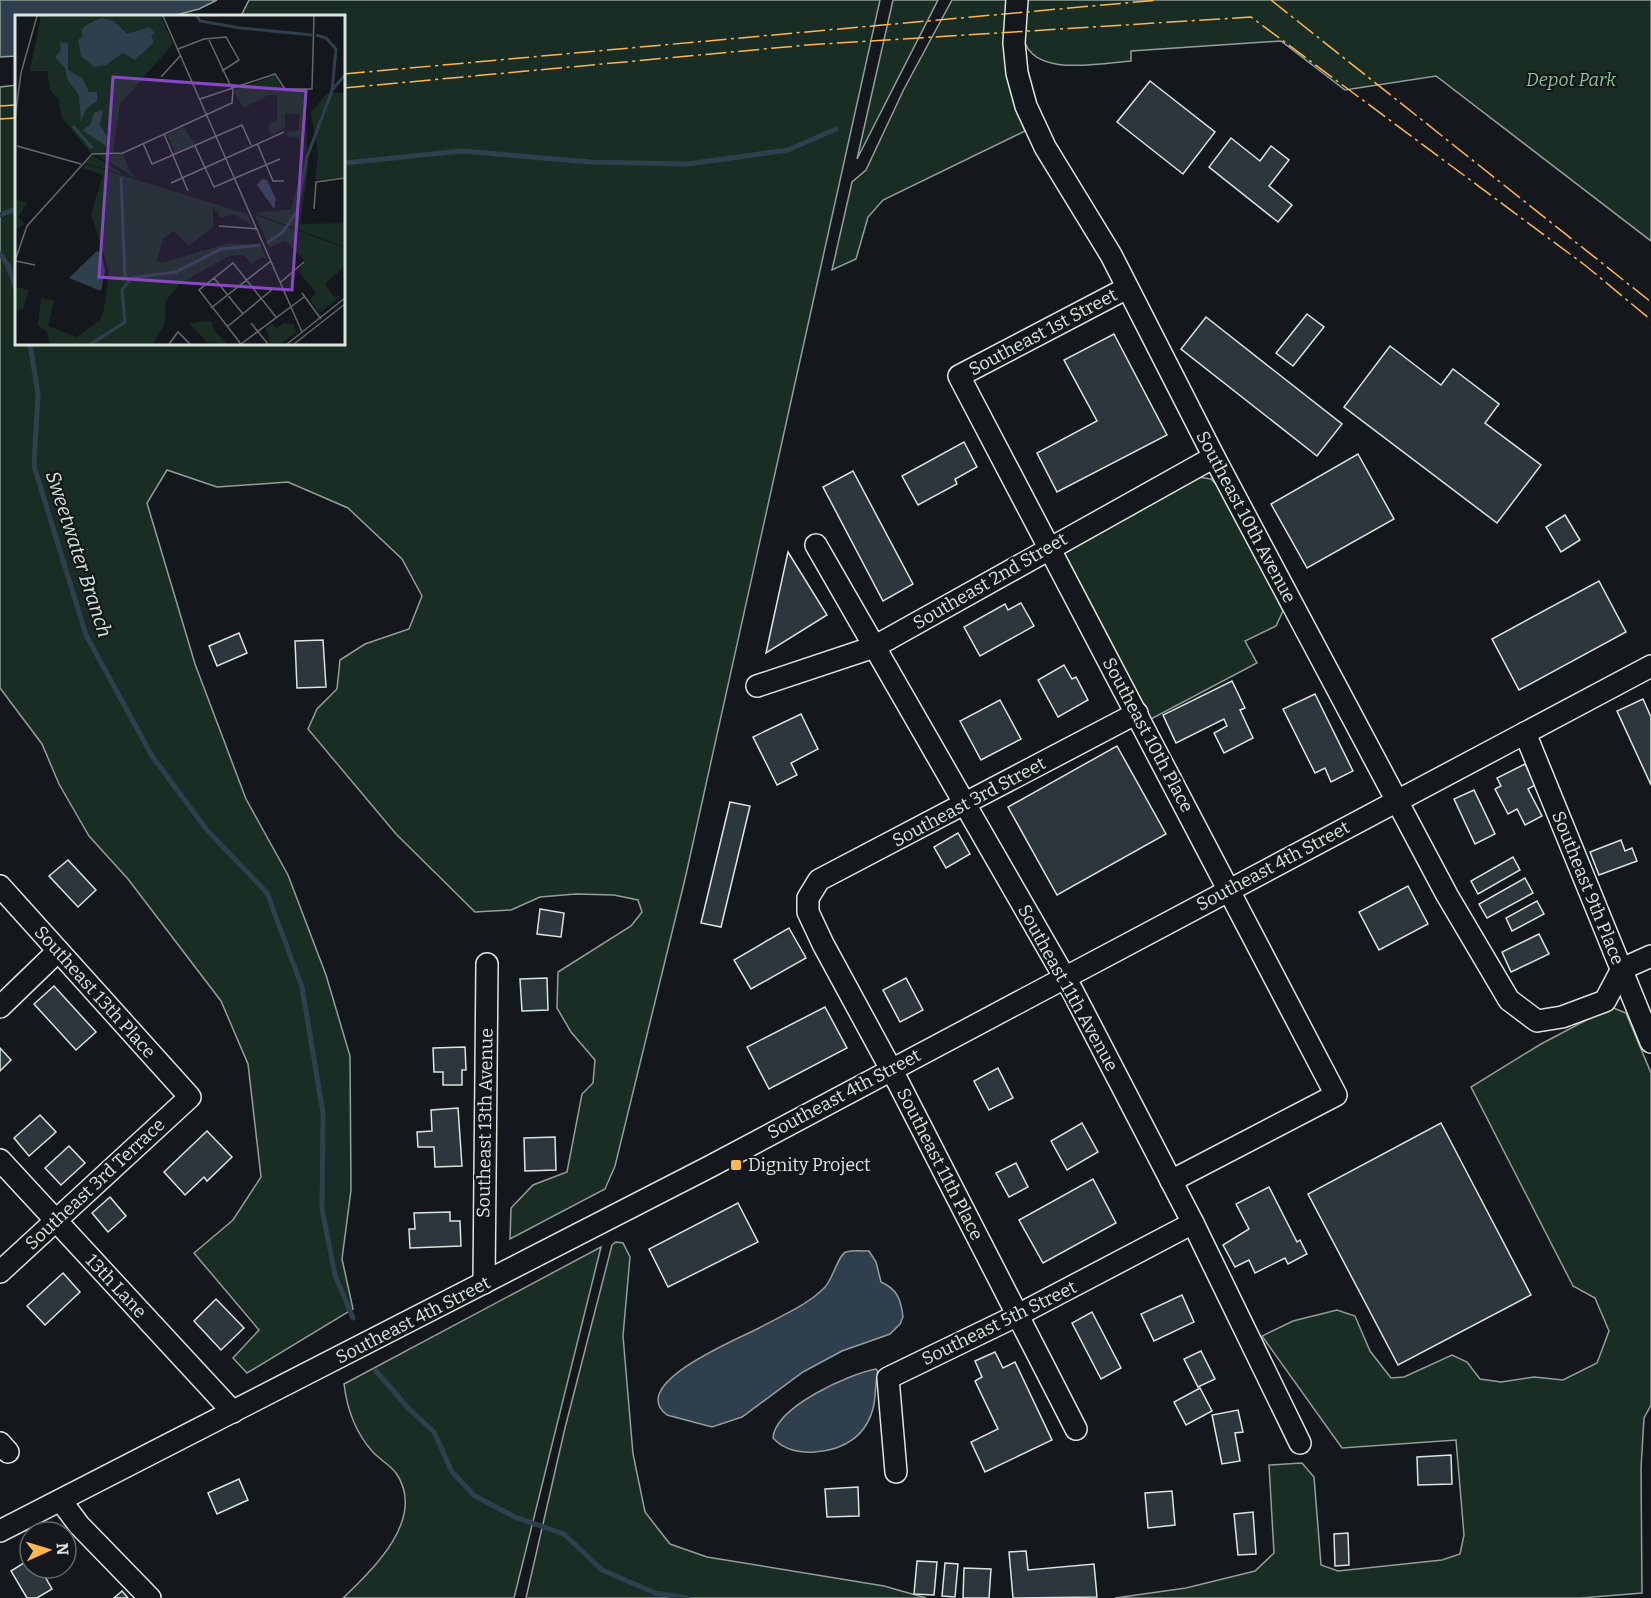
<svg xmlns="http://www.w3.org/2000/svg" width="1651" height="1598" font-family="Bitter,serif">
<rect width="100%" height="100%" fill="#14181c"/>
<g fill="#1a2d24" stroke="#939e99" stroke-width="1.5">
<path d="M 249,0 L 880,0 L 685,879 L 615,1166 L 605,1189 L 510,1239 L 511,1208 L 533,1185 L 567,1172 L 582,1094 L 593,1083 L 595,1060 L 571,1032 L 557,1008 L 558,972 L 631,926 L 642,912 L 638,900 L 614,895 L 576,894 L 540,897 L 511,910 L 475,912 L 396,834 L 308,729 L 317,709 L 337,689 L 340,660 L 365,644 L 409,629 L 422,596 L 402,559 L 348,508 L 288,482 L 217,487 L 167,470 L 147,503 L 195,664 L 246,799 L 288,875 L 326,975 L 350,1056 L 351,1190 L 342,1259 L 353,1309 L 247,1373 L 233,1358 L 259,1330 L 194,1253 L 233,1220 L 261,1177 L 248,1064 L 221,1001 L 128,879 L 89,836 L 59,784 L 42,744 L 0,688 L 0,87 L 16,85 L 16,344 L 344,344 L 344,16 L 241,16 Z"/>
<path d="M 893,0 L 938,0 L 857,159 Z"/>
<path d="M 952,0 L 1008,0 C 1006,55 1005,79 1025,131 L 883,200 L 868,217 L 856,259 L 832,270 L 852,182 L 866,170 L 904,89 Z"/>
<path d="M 1026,0 L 1651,0 L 1651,241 L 1436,76 L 1345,90 L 1281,41 L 1131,51 L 1131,61 C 1102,63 1025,80 1023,32 C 1022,22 1025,10 1026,0 Z"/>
<path d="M 1198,477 L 1211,479 L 1217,485 L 1283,611 L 1276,626 L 1245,641 L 1257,663 L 1151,719 L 1065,554 L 1068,547 Z"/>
<path d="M 1611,1007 L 1626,1013 L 1651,1073 L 1651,1405 L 1644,1418 L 1641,1468 L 1642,1593 L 1581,1598 L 1115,1598 L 1186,1588 L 1255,1571 L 1274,1553 L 1269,1465 L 1302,1463 L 1314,1477 L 1321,1565 L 1338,1571 L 1442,1560 L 1460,1554 L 1464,1535 L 1456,1440 L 1342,1448 L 1262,1336 L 1293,1321 L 1337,1310 L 1355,1316 L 1370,1351 L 1391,1378 L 1404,1377 L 1452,1355 L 1467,1362 L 1480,1379 L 1501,1382 L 1534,1377 L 1563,1380 L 1597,1363 L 1609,1331 L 1595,1298 L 1573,1286 L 1471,1087 L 1541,1044 Z"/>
<path d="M 616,1242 L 623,1243 L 630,1257 L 623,1336 L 633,1454 L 645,1512 L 670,1544 L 707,1557 L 884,1586 L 926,1598 L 526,1598 L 565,1428 L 612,1245 Z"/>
<path d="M 601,1247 L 514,1598 L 343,1598 C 373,1570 427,1518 396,1473 C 390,1465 379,1459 372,1451 C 356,1433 347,1409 344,1384 Z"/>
</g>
<g fill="#2f3f4d" stroke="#939e99" stroke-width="1.5">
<path d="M 0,0 L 217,0 L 199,9 L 172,16 L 16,16 L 16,56 L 0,57 Z"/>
<path d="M 869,1251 L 876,1262 L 881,1282 C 897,1289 901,1299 903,1317 L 900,1324 L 890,1334 L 842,1351 L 803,1372 L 742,1417 L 712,1427 L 667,1415 C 626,1384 738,1339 759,1328 C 781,1316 808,1305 825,1287 C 833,1279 838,1255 846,1252 C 852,1250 862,1251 869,1251 Z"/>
<path d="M 876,1369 L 878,1372 C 875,1383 876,1393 874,1404 C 868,1435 845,1450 815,1452 C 800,1453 784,1450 773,1438 C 775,1407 849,1374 876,1369 Z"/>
</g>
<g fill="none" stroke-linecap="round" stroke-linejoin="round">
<g stroke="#2f3f4d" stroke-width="5">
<path d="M 344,163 L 462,151 L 590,162 L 688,164 L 788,150 L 836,129"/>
<path d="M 0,215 L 16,209"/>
<path d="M 0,254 L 8,265 L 16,289"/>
<path d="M 30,344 L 38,394 L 34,466 L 86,635 L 152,756 L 207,830 L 267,893 L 302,987 L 323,1113 L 322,1209 L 335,1275 L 353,1318"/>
<path d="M 376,1371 L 408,1408 L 434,1432 L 452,1472 L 475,1496 L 515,1517 L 564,1534 L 602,1570 L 655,1593 L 687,1598"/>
</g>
</g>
<g fill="#2c363c" stroke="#d8e6dc" stroke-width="1.5">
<path d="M 1150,81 L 1215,132 L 1183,174 L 1117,122 Z"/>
<path d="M 1231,138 L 1260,161 L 1271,146 L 1289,160 L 1269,186 L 1292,205 L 1278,222 L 1209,167 Z"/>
<path d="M 1307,314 L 1324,327 L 1293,366 L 1276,353 Z"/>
<path d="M 1206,317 L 1342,424 L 1317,456 L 1181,349 Z"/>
<path d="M 1114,334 L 1167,435 L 1057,492 L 1037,453 L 1097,421 L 1064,360 Z"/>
<path d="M 1390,346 L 1441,385 L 1453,369 L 1499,404 L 1485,423 L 1541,465 L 1497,523 L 1344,407 Z"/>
<path d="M 964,442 L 977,467 L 955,479 L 957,484 L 918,505 L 902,476 Z"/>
<path d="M 1358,454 L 1394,519 L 1307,568 L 1271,504 Z"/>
<path d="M 853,471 L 913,584 L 883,601 L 823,487 Z"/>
<path d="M 1565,515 L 1580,540 L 1561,552 L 1546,527 Z"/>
<path d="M 788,552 L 827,615 L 766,653 Z"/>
<path d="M 1599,581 L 1626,632 L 1519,690 L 1492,639 Z"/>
<path d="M 1021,603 L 1034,626 L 980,656 L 964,627 L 1005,604 L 1008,610 Z"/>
<path d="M 239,633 L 247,653 L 217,666 L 209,646 Z"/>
<path d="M 323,640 L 326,687 L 297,688 L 295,641 Z"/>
<path d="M 1064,665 L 1072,679 L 1076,677 L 1088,700 L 1058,717 L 1038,680 Z"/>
<path d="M 1232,681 L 1245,708 L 1240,710 L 1253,738 L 1224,753 L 1214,733 L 1227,726 L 1224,719 L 1176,743 L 1163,715 Z"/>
<path d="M 1315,694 L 1353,771 L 1331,782 L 1325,768 L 1315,773 L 1283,709 Z"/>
<path d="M 1643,699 L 1651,717 L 1651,785 L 1617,711 Z"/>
<path d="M 1000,700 L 1021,739 L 981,760 L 960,721 Z"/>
<path d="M 801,714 L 818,749 L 791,763 L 797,775 L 777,785 L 753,737 Z"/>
<path d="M 1117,746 L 1166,834 L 1057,895 L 1008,807 Z"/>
<path d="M 1525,764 L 1535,785 L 1528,789 L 1542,816 L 1525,825 L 1517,809 L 1508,814 L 1495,789 L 1501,786 L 1497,778 Z"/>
<path d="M 1474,790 L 1495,834 L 1475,844 L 1454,799 Z"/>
<path d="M 730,802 L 750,806 L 721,927 L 701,923 Z"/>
<path d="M 958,833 L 970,854 L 946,868 L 934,847 Z"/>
<path d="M 1621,840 L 1625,851 L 1632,848 L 1637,861 L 1599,875 L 1590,852 Z"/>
<path d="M 1513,857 L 1520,870 L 1478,894 L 1471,881 Z"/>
<path d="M 68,860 L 96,890 L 78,907 L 49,876 Z"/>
<path d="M 1525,878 L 1533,893 L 1487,918 L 1479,904 Z"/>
<path d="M 1408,886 L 1428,924 L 1379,950 L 1359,912 Z"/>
<path d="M 1537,901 L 1544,914 L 1512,931 L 1506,918 Z"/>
<path d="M 540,909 L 564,913 L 561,937 L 537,934 Z"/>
<path d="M 789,928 L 806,958 L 751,989 L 734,960 Z"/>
<path d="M 1539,934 L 1549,954 L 1511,972 L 1502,952 Z"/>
<path d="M 547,978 L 548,1010 L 522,1011 L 520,979 Z"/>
<path d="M 906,978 L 923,1010 L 900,1022 L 883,990 Z"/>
<path d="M 54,986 L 96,1032 L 76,1050 L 34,1004 Z"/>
<path d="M 825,1007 L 847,1048 L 769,1089 L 747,1047 Z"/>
<path d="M 465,1047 L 466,1070 L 462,1070 L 462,1085 L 443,1085 L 443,1072 L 434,1072 L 433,1048 Z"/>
<path d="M 0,1048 L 11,1060 L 0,1071 Z"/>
<path d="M 998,1068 L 1013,1098 L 989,1110 L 974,1081 Z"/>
<path d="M 458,1108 L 462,1166 L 435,1167 L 434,1147 L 418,1147 L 417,1132 L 432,1131 L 431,1110 Z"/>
<path d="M 40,1115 L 56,1132 L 29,1156 L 14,1138 Z"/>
<path d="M 1082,1123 L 1098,1152 L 1067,1170 L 1051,1141 Z"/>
<path d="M 1441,1123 L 1531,1295 L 1398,1365 L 1308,1194 Z"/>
<path d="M 207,1131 L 232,1157 L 207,1181 L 204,1177 L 185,1195 L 164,1172 Z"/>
<path d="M 555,1137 L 556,1170 L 525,1171 L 524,1138 Z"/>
<path d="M 69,1146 L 85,1163 L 61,1185 L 45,1168 Z"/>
<path d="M 1016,1163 L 1028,1187 L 1009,1197 L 996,1173 Z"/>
<path d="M 1093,1179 L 1116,1223 L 1043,1263 L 1019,1220 Z"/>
<path d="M 1269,1187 L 1297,1242 L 1300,1240 L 1307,1254 L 1288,1264 L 1285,1258 L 1255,1273 L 1249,1260 L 1235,1267 L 1223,1245 L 1249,1229 L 1236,1204 Z"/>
<path d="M 110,1197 L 126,1216 L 108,1232 L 92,1213 Z"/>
<path d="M 738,1203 L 758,1242 L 668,1287 L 649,1249 Z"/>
<path d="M 450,1212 L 450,1221 L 460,1221 L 461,1246 L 410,1248 L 409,1229 L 415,1229 L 414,1213 Z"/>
<path d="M 63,1273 L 80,1292 L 45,1325 L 27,1306 Z"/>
<path d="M 1182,1295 L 1194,1322 L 1154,1341 L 1141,1314 Z"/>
<path d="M 216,1299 L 244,1328 L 221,1350 L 194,1321 Z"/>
<path d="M 1092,1312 L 1121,1368 L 1101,1379 L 1072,1323 Z"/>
<path d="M 1201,1351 L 1215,1379 L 1198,1387 L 1184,1359 Z"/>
<path d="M 995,1352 L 1003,1368 L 1015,1362 L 1052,1440 L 985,1472 L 971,1442 L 998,1429 L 975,1381 L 982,1377 L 975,1361 Z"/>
<path d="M 1200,1388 L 1212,1411 L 1186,1425 L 1174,1402 Z"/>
<path d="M 1238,1410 L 1243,1432 L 1235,1433 L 1240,1461 L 1222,1464 L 1212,1415 Z"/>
<path d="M 1451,1455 L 1452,1484 L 1418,1485 L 1417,1457 Z"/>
<path d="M 239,1479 L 248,1500 L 217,1514 L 208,1493 Z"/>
<path d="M 858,1487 L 859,1516 L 827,1517 L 825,1489 Z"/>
<path d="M 1172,1491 L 1175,1525 L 1148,1528 L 1145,1493 Z"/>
<path d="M 1253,1512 L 1256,1554 L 1238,1555 L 1234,1514 Z"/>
<path d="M 1348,1533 L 1349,1565 L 1335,1566 L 1334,1534 Z"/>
<path d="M 1026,1551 L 1028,1570 L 1094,1564 L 1097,1597 L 1013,1598 L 1009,1552 Z"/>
<path d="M 30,1559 L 30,1568 L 40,1568 L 52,1589 L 37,1598 L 27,1598 L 11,1571 Z"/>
<path d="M 917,1561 L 937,1562 L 934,1595 L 914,1594 Z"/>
<path d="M 945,1563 L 958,1564 L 955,1597 L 942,1596 Z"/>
<path d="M 964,1568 L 991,1569 L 989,1598 L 963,1598 Z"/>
<path d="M 122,1591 L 128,1598 L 114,1598 Z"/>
</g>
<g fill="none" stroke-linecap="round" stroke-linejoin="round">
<g stroke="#d8e6dc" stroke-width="24">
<g id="minor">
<path d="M 1017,0 L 1014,43 L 1017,73 L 1026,106 L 1045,147 L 1111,255 L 1214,457 L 1447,895 L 1509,1000 L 1537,1021 L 1562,1017 L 1605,1001 L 1622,969 L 1651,956"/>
<path d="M 1127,288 L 959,376 L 1336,1095 L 1171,1181"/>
<path d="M 816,545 L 1073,992 L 1193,1223 L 1300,1443"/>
<path d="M 757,686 L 874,647 L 1214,457"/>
<path d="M 1525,733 L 1651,1042"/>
<path d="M 0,886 L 190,1097 L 0,1272"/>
<path d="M 0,1007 L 58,951"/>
<path d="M 0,1160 L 233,1412"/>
<path d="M 484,1283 L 487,964"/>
<path d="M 1076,1429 L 899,1084 L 823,944 L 808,912 L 808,898 L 819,880 L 1137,713"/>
<path d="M 0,1443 L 8,1452"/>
<path d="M 896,1472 L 888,1378 L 1018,1315 L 1193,1223"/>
<path d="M 61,1501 L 79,1525 L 150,1598"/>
<path d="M 0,1531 L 711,1166 L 1651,666"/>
</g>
</g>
<use href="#minor" stroke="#14181c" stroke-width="21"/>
<g stroke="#ffb74d" stroke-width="1.5" stroke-dasharray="21 4.5 3 4.5" stroke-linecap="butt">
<path d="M 1271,0 L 1651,302"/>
<path d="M 344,74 L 1158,0"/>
<path d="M 344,88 L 807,45 L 1251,17 L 1586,266 L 1651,320"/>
<path d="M 0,106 L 16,105"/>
<path d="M 0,119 L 16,118"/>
</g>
</g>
<rect fill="#ffb74d" stroke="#14181c" stroke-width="2" x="730" y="1159" width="12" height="12" rx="3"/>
<g text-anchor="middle" stroke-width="4.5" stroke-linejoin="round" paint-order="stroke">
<g font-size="18" font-style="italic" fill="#8ac095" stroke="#14181c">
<text x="1571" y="86">Depot Park</text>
</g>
<g font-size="18" fill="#d8e6dc" stroke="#14181c">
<text transform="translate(1043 332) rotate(-28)" y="6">Southeast 1st Street</text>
<text transform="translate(1246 517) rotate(62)" y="6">Southeast 10th Avenue</text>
<text transform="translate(990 581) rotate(-30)" y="6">Southeast 2nd Street</text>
<text transform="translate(1148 735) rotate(62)" y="6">Southeast 10th Place</text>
<text transform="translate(969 802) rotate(-28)" y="6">Southeast 3rd Street</text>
<text transform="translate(1273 866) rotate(-28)" y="6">Southeast 4th Street</text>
<text transform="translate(1588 888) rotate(68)" y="6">Southeast 9th Place</text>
<text transform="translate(1068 988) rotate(61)" y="6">Southeast 11th Avenue</text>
<text transform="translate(95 992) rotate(48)" y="6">Southeast 13th Place</text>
<text transform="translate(844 1094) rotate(-28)" y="6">Southeast 4th Street</text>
<text transform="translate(485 1123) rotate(-89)" y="6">Southeast 13th Avenue</text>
<text transform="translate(940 1164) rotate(63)" y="6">Southeast 11th Place</text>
<text transform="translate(95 1184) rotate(-43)" y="6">Southeast 3rd Terrace</text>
<text transform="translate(116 1286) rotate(47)" y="6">13th Lane</text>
<text transform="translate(413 1320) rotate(-27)" y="6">Southeast 4th Street</text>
<text transform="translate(999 1323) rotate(-26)" y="6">Southeast 5th Street</text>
</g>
<g font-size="18" fill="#d8e6dc" stroke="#14181c" text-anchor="start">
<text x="748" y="1171">Dignity Project</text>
</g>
<g font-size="20" font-style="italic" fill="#d8e6dc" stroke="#14181c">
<text transform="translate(79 554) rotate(72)" y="7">Sweetwater Branch</text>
</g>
</g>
<g transform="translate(15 15)">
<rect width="330" height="330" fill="#14181c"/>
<path d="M 26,1 L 146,1 L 158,29 L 105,89 L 98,138 L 76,138 L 47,103 L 43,84 L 35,75 L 32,56 L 15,56 ZM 259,61 L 269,75 L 290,77 L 293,154 L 285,209 L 330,208 L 330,232 L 239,198 L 276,194 L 286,158 L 284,123 L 271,121 L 273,116 L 284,115 L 284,99 L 270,98 L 270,112 L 256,121 L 253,111 L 262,105 L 262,80 L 254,80 L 228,93 L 219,76 ZM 312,78 L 330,78 L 330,162 L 300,165 L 303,139 L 296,97 ZM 168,112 L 180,129 L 160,138 L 152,120 ZM 80,139 L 108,139 L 115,157 L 123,164 ZM 78,140 L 95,151 L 110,160 L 70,148 ZM 71,149 L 232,199 L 238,211 L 219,199 L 206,203 L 198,192 L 198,212 L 174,231 L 159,216 L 148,224 L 142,246 L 146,248 L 214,228 L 245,230 L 252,244 L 246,242 L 237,249 L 228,240 L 214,241 L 164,269 L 150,287 L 150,308 L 138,329 L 35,329 L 32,317 L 23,310 L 26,283 L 39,286 L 33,311 L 61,322 L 85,306 L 89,294 L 94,256 L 76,199 L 88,160 L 68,153 ZM 0,184 L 12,188 L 3,202 L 10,209 L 0,215 ZM 240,200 L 330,233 L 330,251 L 310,269 L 318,281 L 326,281 L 304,298 L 295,284 L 301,278 L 283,256 L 290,246 L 271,226 L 254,232 ZM 0,272 L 14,275 L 8,294 L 0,295 ZM 196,306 L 199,315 L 212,329 L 192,327 L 174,308 ZM 269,308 L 279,309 L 281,317 L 265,329 L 255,329 L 251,313 L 256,309 L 262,313 Z" fill="#1a2d24"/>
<path d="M 86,3 L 99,6 L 112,19 L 134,12 L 140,18 L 136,21 L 139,27 L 120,45 L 108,38 L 91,50 L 79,52 L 66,41 L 63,25 L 68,21 L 66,15 L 71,10 ZM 45,27 L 53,28 L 53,55 L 67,63 L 74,77 L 82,77 L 82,86 L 71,94 L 66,107 L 64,80 L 52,64 L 50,53 L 40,42 L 46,35 ZM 88,94 L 85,110 L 92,121 L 91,131 L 67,115 L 75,110 L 79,98 ZM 247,164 L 252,165 L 261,184 L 259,194 L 242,170 ZM 82,236 L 86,238 L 90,256 L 86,276 L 54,263 Z" fill="#2f3f4d"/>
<path fill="none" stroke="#2f3f4d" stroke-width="3" d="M 182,1 L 185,6 L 225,13 L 297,20M 317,75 L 330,60M 58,111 L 77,133M 106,162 L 110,265M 252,228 L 268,217 L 282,196 L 292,142 L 317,76 L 321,34 L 311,23 L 301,20M 76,329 L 110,307 L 107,275 L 116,263 L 161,257 L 206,234 L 246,230"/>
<path fill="none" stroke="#626a69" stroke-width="1.5" d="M 148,1 L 287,317M 163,34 L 189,24 L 211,22 L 224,45 L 207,56M 146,62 L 166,40M 185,84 L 260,59 L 270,74 L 297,74 L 299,1M 0,103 L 6,58 L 22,1M 149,119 L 173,176M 128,128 L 137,149 L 227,110 L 236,130M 242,128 L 258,166 L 269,166M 2,131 L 66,149M 180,131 L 199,172 L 265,144M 156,168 L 269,117M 299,194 L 301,167 L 330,163M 204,211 L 243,214M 0,246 L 12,211 L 77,139 L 108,138 L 217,88 L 218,76 L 194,25M 1,246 L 20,250M 199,263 L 228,299M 266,267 L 289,247M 287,278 L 306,304M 196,293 L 256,246M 236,308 L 253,329M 212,312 L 259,273M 154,329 L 163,317 L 175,329M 226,329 L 184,275 L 218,248 L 261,302M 226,329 L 289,282M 272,329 L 330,283M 279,329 L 330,289"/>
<path fill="#8948c3" fill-opacity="0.15" stroke="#8948c3" stroke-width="3" d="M 98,62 L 291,76 L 277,275 L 84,262 Z"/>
<rect width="330" height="330" fill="none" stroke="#d8e6dc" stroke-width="3"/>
</g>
<g transform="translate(48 1550) rotate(86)"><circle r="28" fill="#14181c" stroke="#626a69" stroke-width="1.5"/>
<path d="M0-4.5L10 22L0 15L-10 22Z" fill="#ffb74d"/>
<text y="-9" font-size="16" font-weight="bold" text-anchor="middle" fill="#d8e6dc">N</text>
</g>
</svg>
